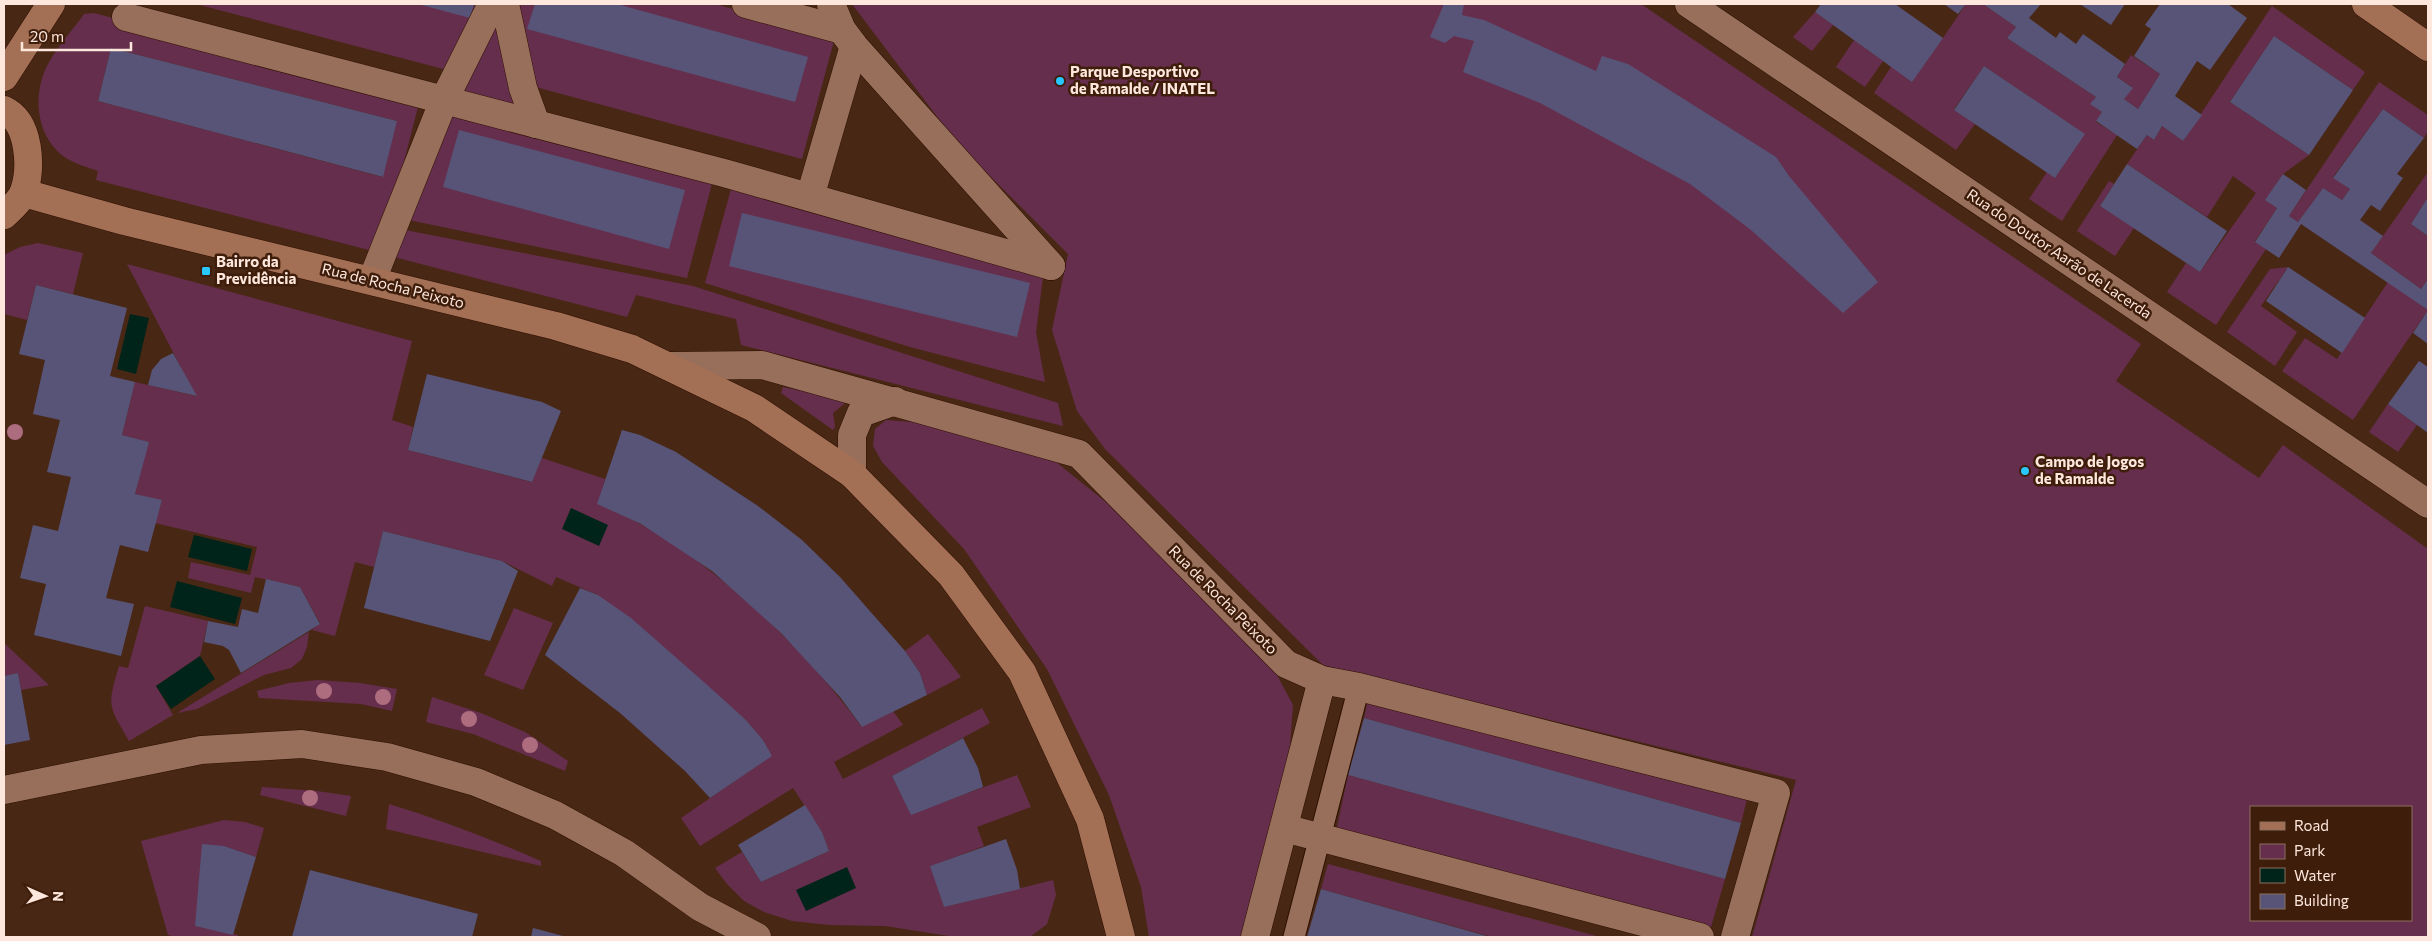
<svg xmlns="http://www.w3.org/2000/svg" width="2432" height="941" font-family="Commissioner,sans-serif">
<rect width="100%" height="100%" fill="#492715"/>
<g fill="#662e4d" fill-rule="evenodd">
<path d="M 196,4 L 481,4 L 447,70 Z"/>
<path d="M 517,4 L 715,4 L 835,37 L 802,159 L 532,86 Z"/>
<path d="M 852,4 L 1641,4 L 2141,344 L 2116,381 L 2259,478 L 2283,445 L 2428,549 L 2428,937 L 1752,937 L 1796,780 L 1323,665 L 1105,449 L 1077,411 L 1052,330 L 1068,254 L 957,143 ZM 2251,807 L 2411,807 L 2411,920 L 2251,920 Z"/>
<path d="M 1966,4 L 1983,4 L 2016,27 L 2007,38 L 2096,97 L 2091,104 L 2102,112 L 2096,122 L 2117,135 L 2062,221 L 2029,199 L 2047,172 L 2055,178 L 2084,134 L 1984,66 L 1954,109 L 1975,124 L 1956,150 L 1874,93 L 1891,67 L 1943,38 Z"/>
<path d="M 2272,6 L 2365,72 L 2353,90 L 2274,36 L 2230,102 L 2309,155 L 2283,174 L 2266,200 L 2277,208 L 2255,241 L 2266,249 L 2216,325 L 2167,292 L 2186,263 L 2200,272 L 2256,193 L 2233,176 L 2207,217 L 2127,164 L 2147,135 L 2154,140 L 2162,126 L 2183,141 Z"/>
<path d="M 1815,12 L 1833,25 L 1812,51 L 1793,37 Z"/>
<path d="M 94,13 L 420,99 L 399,181 L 369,250 L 96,180 L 98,171 C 86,167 73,163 63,156 C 36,135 33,96 46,68 C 55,49 72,31 84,14 ZM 111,48 L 397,121 L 382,177 L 98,101 Z"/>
<path d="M 495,17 L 522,110 L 455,94 Z"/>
<path d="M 1854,40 L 1883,61 L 1865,87 L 1836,67 Z"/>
<path d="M 2131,55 L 2160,74 L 2138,109 L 2124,99 L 2132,87 L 2117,77 Z"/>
<path d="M 2379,82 L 2428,115 L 2428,131 L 2424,138 L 2383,109 L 2333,177 L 2350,189 L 2342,200 L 2323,188 L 2298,222 L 2289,216 Z"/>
<path d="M 450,109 L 714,176 L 687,278 L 404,219 Z"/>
<path d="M 2428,172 L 2428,197 L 2411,224 L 2428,236 L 2428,279 L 2421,289 L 2371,253 Z"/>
<path d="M 2109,181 L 2114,184 L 2100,206 L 2134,228 L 2115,256 L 2077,231 Z"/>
<path d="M 733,182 L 1044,269 L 1036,332 L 1045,382 L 910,347 L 705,283 Z"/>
<path d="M 400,229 L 693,286 L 1058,403 L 1063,426 L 741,345 L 736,319 L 636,295 L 627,317 L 390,256 Z"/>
<path d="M 38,243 L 83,253 L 73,294 L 36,285 L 27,320 L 4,314 L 4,255 L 20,247 Z"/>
<path d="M 127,264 L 412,341 L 392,420 L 413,427 L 408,450 L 531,482 L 542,458 L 605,479 L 598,504 C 612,511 628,517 642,525 C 728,575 802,647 861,726 L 893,711 L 903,725 L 834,762 L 843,779 L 982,708 L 990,723 L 892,776 L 911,814 L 1017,775 L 1031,807 L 977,827 L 984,846 L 931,866 L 944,907 L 1053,880 L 1056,895 L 1047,924 L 1030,937 L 955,937 L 885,926 L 830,925 L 792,921 L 764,912 L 744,901 L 727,884 L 715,868 L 742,852 L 761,882 L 829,851 L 822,832 L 793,788 L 700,846 L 681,818 L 771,756 L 763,740 L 746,720 L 598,595 L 556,577 L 552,586 L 502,561 L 383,531 L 374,567 L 355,562 L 335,636 L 312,630 L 320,623 L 300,587 L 255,577 L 251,593 L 188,578 L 191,562 L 250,575 L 257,547 L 155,523 L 162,501 L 135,494 L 148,442 L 122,435 L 135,382 L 196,396 Z"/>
<path d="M 2288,267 L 2261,306 L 2297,332 L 2275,366 L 2227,332 L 2270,269 Z"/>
<path d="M 2388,282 L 2428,310 L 2353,420 L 2282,371 L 2305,338 L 2337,359 Z"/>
<path d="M 783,387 L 844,400 L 844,404 L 833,413 L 835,427 L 833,430 L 781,393 Z"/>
<path d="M 2388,404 L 2417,425 L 2398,452 L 2369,432 Z"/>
<path d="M 886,420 L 913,422 L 1056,462 L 1107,503 L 1277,675 L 1293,705 L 1290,745 L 1266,851 L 1244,937 L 1149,937 L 1141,887 L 1109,795 L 1047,669 L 964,549 L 882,462 L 873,446 L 875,429 Z"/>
<path d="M 145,606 L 208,621 L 200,656 L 156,686 L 173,715 L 129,741 C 108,704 107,707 119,666 L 128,668 Z"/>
<path d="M 514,608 L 553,623 L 523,690 L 484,675 Z"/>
<path d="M 309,632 L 307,647 L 302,659 L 291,668 L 264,675 L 197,709 L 177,713 Z"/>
<path d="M 928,634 L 961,677 L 927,695 L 920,673 L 905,651 Z"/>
<path d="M 4,643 L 49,685 L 21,690 L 18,673 L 4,676 Z"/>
<path d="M 318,680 L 360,683 L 397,689 L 392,711 L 361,704 L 259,698 L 257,691 L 289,683 Z"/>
<path d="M 1369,695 L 1747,799 L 1741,823 L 1364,718 Z"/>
<path d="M 432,697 L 481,713 L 525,732 L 568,761 L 565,771 L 473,734 L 426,722 Z"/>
<path d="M 1348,775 L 1725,879 L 1708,937 L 1334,841 Z"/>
<path d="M 262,787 L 317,791 L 351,796 L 346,816 L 260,795 Z"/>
<path d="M 389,804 C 441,820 491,839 541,861 L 541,866 L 386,829 Z"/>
<path d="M 224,820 L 245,822 L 264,828 L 256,857 L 224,846 L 195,926 L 238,935 L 238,937 L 176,937 L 168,935 L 141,841 Z"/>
<path d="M 1328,864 L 1600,937 L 1492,937 L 1321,889 Z"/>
</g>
<g fill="#002419">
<path d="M 130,314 L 149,318 L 136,374 L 117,369 Z"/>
<path d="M 571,508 L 608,525 L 599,546 L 562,529 Z"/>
<path d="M 194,535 L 252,549 L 247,571 L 188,557 Z"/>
<path d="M 177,581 L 242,598 L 235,624 L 170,607 Z"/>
<path d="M 200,656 L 215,679 L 171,709 L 156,686 Z"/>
<path d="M 847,867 L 856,888 L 806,911 L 796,890 Z"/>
</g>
<g fill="#575478">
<path d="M 418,4 L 474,4 L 470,18 Z"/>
<path d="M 535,4 L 617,4 L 808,57 L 795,102 L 527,29 Z"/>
<path d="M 1444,4 L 1464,4 L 1462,15 L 1484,20 L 1596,71 L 1602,56 L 1628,64 L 1776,157 L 1789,176 L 1878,282 L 1843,313 L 1751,230 L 1690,184 L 1540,103 L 1463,72 L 1474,41 L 1454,36 L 1445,43 L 1430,37 Z"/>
<path d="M 1821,4 L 1895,4 L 1943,38 L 1912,82 L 1815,12 Z"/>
<path d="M 1944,4 L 1966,4 L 1958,14 Z"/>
<path d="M 1983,4 L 2041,4 L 2029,18 L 2056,38 L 2060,32 L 2076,44 L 2083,34 L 2125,64 L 2117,77 L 2133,88 L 2124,99 L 2138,109 L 2160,74 L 2134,56 L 2151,29 L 2145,25 L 2160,4 L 2228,4 L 2247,18 L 2210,70 L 2197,61 L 2175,96 L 2202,115 L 2183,141 L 2162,126 L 2154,140 L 2147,135 L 2137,149 L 2096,121 L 2102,112 L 2090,104 L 2096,97 L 2007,38 L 2016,27 Z"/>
<path d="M 2080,4 L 2125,4 L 2111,25 Z"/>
<path d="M 2274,36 L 2353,90 L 2309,155 L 2230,102 Z"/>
<path d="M 111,48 L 397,121 L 383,177 L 98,101 Z"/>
<path d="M 1984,66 L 2085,134 L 2055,178 L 1954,110 Z"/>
<path d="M 2383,109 L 2424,138 L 2397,174 L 2403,178 L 2380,211 L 2371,205 L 2360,220 L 2383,236 L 2371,253 L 2421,289 L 2428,279 L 2428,310 L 2301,224 L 2279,258 L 2255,242 L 2277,208 L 2265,200 L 2283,174 L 2306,190 L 2289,216 L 2298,222 L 2323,188 L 2342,200 L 2350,189 L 2333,178 Z"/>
<path d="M 459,130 L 685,190 L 669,249 L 443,187 Z"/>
<path d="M 2127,164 L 2227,231 L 2200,272 L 2100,206 Z"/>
<path d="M 2428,197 L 2428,236 L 2411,224 Z"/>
<path d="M 742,213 L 1030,283 L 1017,337 L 729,266 Z"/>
<path d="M 2288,267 L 2365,318 L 2342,353 L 2266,301 Z"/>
<path d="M 36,285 L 127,308 L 110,376 L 135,382 L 122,435 L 149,442 L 135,494 L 162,500 L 148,552 L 120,545 L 106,598 L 134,604 L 121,656 L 34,635 L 46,584 L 20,578 L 33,525 L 58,531 L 71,477 L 47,472 L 60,420 L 33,414 L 45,360 L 19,354 Z"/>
<path d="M 2428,310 L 2428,344 L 2413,333 Z"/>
<path d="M 173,353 L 197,396 L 148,385 L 152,370 L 161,359 Z"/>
<path d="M 2419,361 L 2428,367 L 2428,433 L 2388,404 Z"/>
<path d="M 427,374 L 542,402 L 561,411 L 532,482 L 408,450 Z"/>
<path d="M 622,430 L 640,435 L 676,452 L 758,506 L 802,540 L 840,577 L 905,651 L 920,673 L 927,695 L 862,727 L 840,697 L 781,633 L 712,571 L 641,524 L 597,504 Z"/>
<path d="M 383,531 L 502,561 L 518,571 L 490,641 L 364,608 Z"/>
<path d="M 266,579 L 300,587 L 320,624 L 241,673 L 229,650 L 223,646 L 204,642 L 208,621 L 238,627 L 242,609 L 258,613 Z"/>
<path d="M 580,588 L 598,595 L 631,618 L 705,683 L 746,720 L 763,740 L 772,756 L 710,798 L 685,771 L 620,713 L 545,655 Z"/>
<path d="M 18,673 L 30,740 L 4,745 L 4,676 Z"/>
<path d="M 1364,718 L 1741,823 L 1725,879 L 1348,775 Z"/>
<path d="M 963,738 L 978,768 L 983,787 L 911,815 L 892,776 Z"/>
<path d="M 805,805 L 822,832 L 829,851 L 761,882 L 738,845 Z"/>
<path d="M 1006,839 L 1017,870 L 1020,889 L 944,907 L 930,866 Z"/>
<path d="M 202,844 L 224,846 L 256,857 L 233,935 L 195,926 Z"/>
<path d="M 310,870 L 478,914 L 472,937 L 292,937 Z"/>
<path d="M 1321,889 L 1490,937 L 1307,937 Z"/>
<path d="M 533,928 L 567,937 L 531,937 Z"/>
</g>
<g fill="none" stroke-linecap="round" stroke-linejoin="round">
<g stroke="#2e0f00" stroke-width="23">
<path id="lane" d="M 1294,937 L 1359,687"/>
</g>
<g stroke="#2e0f00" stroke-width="29">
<g id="street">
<path d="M 505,4 L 523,88 L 536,124"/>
<path d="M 746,4 L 842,30"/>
<path d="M 831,4 L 842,30 L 854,46 L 1051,266"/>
<path d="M 1689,4 L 2428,504"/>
<path d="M 126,17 L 724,173 L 1051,266"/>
<path d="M 810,197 L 854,46"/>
<path d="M 372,280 L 444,100 L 492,4"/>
<path d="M 671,366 L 762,365 L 1079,454 L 1286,664 L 1322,680 L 1359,687 L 1776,793 L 1735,937"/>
<path d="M 852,474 L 852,435 L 861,413 L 895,401"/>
<path d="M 4,790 L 201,750 L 302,744 L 387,757 L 476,782 L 555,815 L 624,853 L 700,907 L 757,937"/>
<path d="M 1284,828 L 1700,937"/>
<path d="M 1255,937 L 1322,680"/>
</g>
</g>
<g stroke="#2e0f00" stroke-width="29">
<g id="secondary">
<path d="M 2366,4 L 2428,47"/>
<path d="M 4,77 L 51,4"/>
<path d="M 4,110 C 30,122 32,168 24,191 C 21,200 11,209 4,215"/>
<path d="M 24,193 L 124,221 L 556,326 L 632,349 L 754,408 L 852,474 L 951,575 L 1022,672 L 1090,819 L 1121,937"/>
</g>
</g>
<use href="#lane" stroke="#976f5b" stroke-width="21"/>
<use href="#street" stroke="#976f5b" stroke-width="28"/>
<use href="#secondary" stroke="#a37056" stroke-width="28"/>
</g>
<g fill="#ad6d7e">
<circle cx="15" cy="432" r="8"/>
<circle cx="324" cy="691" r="8"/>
<circle cx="383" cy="697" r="8"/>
<circle cx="469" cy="719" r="8"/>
<circle cx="530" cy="745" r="8"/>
<circle cx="310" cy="798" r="8"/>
</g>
<g fill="#28c8ff" stroke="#3e1d0b" stroke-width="2">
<circle cx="1060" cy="81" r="5"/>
<rect x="201" y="266" width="10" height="10" rx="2.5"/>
<circle cx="2025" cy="471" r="5"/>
</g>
<g text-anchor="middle" stroke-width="5" stroke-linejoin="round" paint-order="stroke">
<g font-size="15" font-weight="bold" fill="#fee7dc" stroke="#3e1d0b" text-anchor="start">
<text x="1070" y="77">Parque Desportivo<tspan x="1070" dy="17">de Ramalde / INATEL</tspan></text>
<text x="216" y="267">Bairro da<tspan x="216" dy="17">Previdência</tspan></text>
<text x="2035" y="467">Campo de Jogos<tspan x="2035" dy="17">de Ramalde</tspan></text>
</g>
<g font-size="15" fill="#fee7dc" stroke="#3e1d0b">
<text transform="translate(2059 254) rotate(34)" y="5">Rua do Doutor Aarão de Lacerda</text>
<text transform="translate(393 286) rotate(14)" y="5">Rua de Rocha Peixoto</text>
<text transform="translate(1223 600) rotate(45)" y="5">Rua de Rocha Peixoto</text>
</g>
</g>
<rect width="2432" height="941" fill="none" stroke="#fee7dc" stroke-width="10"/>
<rect x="2250" y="806" width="162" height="115" fill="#3e1d0b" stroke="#8b6e5f"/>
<rect x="2260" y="822" width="25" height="8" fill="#a37056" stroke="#8b6e5f"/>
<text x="2294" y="831" font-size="15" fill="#fee7dc">Road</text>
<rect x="2260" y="844" width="25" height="15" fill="#662e4d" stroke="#8b6e5f"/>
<text x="2294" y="856" font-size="15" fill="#fee7dc">Park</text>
<rect x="2260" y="868" width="25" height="15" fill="#002419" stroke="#8b6e5f"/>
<text x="2294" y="881" font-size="15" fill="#fee7dc">Water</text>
<rect x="2260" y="894" width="25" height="15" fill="#575478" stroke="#8b6e5f"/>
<text x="2294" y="906" font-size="15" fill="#fee7dc">Building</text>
<g transform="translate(45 896) rotate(92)" stroke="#3e1d0b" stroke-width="4" paint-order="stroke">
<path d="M0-4L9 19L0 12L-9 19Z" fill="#fee7dc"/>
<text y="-8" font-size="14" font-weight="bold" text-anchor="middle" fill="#fee7dc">N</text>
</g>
<path d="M22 42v8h109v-8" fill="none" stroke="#fee7dc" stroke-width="2.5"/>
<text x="30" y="42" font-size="15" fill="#fee7dc" stroke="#3e1d0b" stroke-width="4" paint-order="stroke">20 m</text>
</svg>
